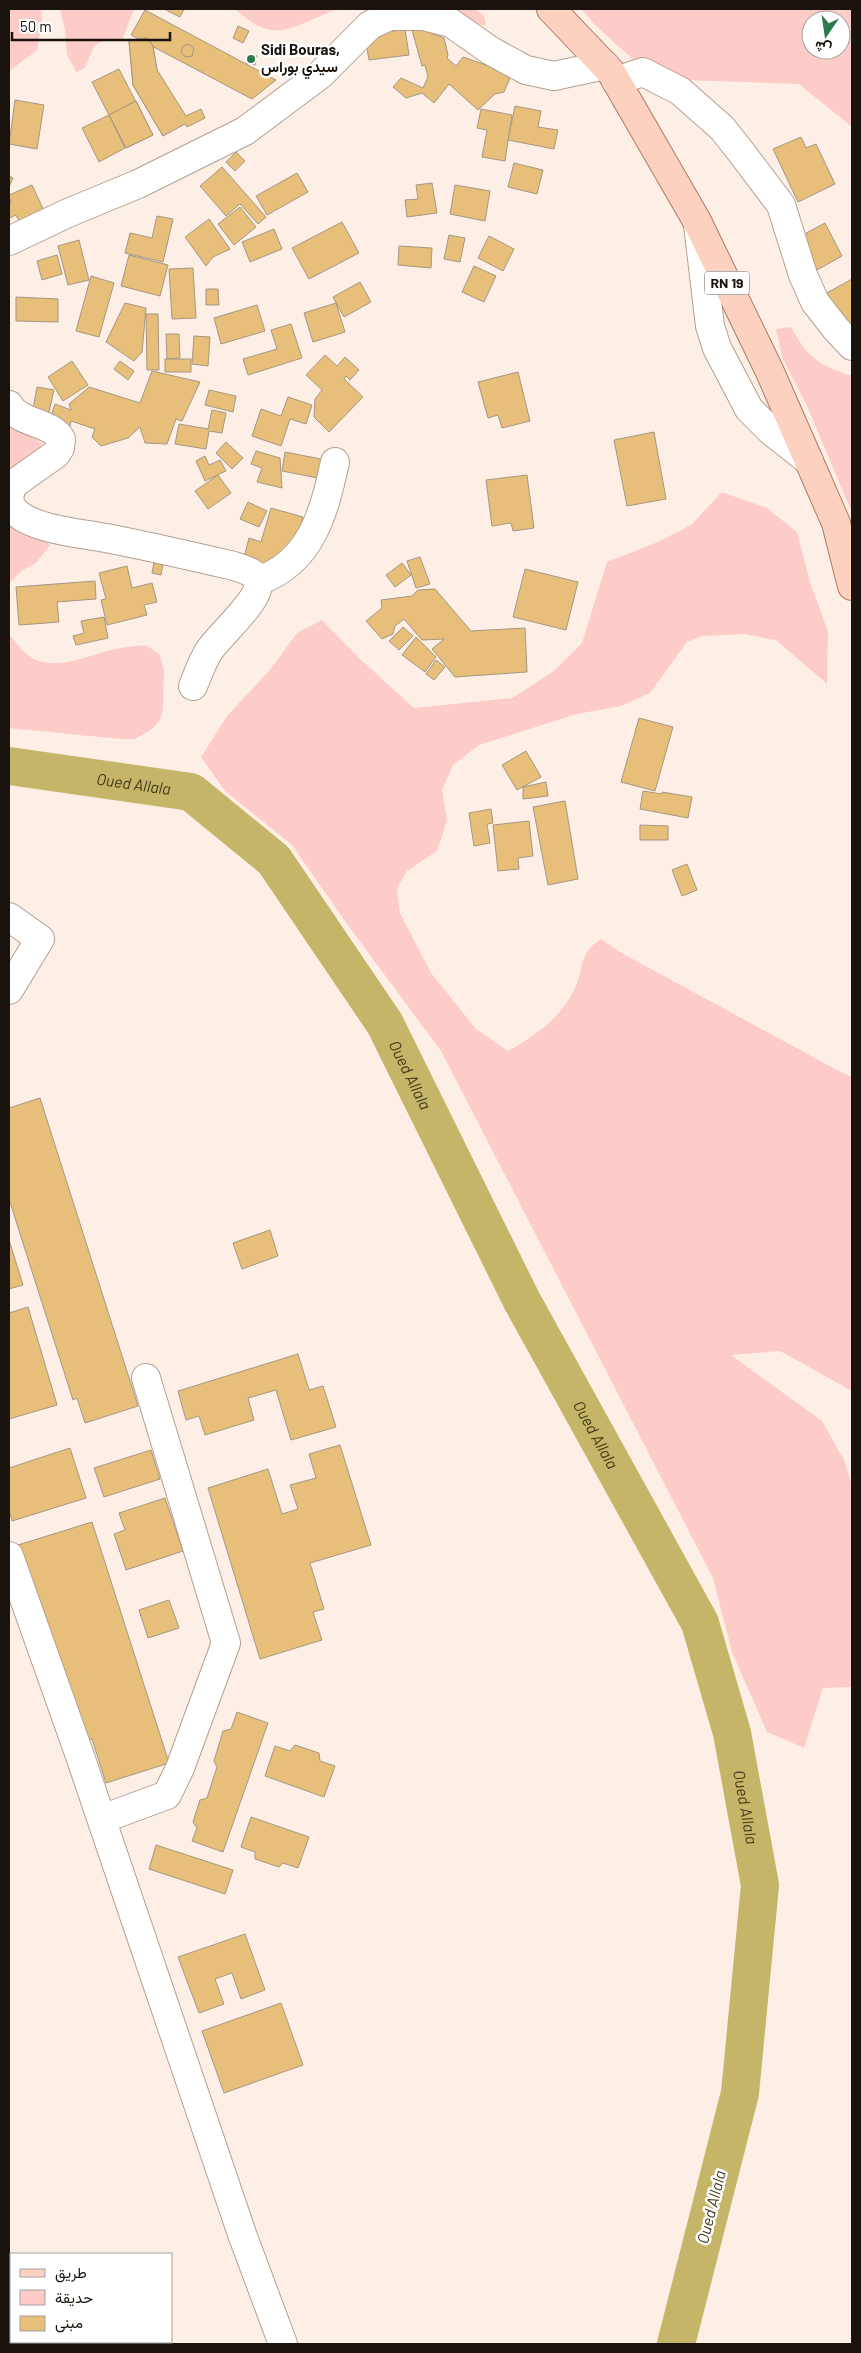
<svg xmlns="http://www.w3.org/2000/svg" width="861" height="2353" font-family="Barlow,Vazirmatn,sans-serif">
<rect width="100%" height="100%" fill="#fdefe5"/>
<g fill="#feccc8" fill-rule="evenodd">
<path d="M 9,9 L 41,9 L 42,22 L 37,50 L 9,71 Z"/>
<path d="M 60,9 L 134,9 L 122,40 L 105,40 L 94,46 L 85,68 L 76,72 L 67,54 L 65,30 Z"/>
<path d="M 235,9 L 339,9 C 294,23 278,49 235,9 Z"/>
<path d="M 448,9 L 476,9 L 484,16 L 486,25 L 478,25 Z"/>
<path d="M 581,9 L 852,9 L 852,127 L 799,84 L 655,79 L 596,26 ZM 811,20 L 841,20 L 841,50 L 811,50 Z"/>
<path d="M 791,327 C 808,358 818,365 852,376 L 852,513 L 807,406 L 782,357 L 776,329 Z"/>
<path d="M 9,418 L 42,444 L 31,460 L 9,476 Z"/>
<path d="M 722,492 L 767,508 L 797,532 L 810,582 L 828,632 L 827,684 L 776,640 L 744,634 L 702,636 L 687,642 L 650,693 L 621,706 L 577,714 L 479,745 L 453,765 L 442,790 L 447,820 L 437,851 L 407,871 L 397,888 L 400,913 L 431,973 L 476,1029 L 508,1051 C 534,1037 563,1016 575,988 C 586,963 577,956 601,939 L 618,951 L 835,1069 L 852,1077 L 852,1391 L 780,1351 L 731,1355 L 822,1421 L 844,1460 L 852,1484 L 852,1687 L 823,1688 L 804,1748 L 767,1732 L 732,1652 L 713,1578 L 441,1051 L 347,924 L 292,845 L 225,791 L 201,757 L 227,716 L 269,671 L 297,633 L 322,620 L 361,660 L 414,708 L 512,698 L 554,671 L 582,643 L 607,562 L 658,542 L 691,525 Z"/>
<path d="M 9,520 L 37,533 L 50,545 L 36,563 L 23,570 L 9,583 Z"/>
<path d="M 9,634 C 16,643 24,654 34,659 C 58,671 91,654 115,649 C 125,647 135,646 146,645 L 160,655 L 164,670 L 163,709 L 160,720 L 152,729 L 135,739 L 121,739 L 9,728 Z"/>
</g>
<g fill="none" stroke-linecap="round" stroke-linejoin="round">
<path stroke="#c5b568" stroke-width="38" id="s1" d="M 9,766 L 191,792 L 274,860 L 385,1024 L 522,1301 L 700,1623 L 732,1733 L 760,1885 L 740,2093 L 676,2344"/>
</g>
<g fill="#e8bf7a" stroke="#a49782">
<path d="M 164,9 L 184,9 L 180,17 Z"/>
<path d="M 145,10 L 276,80 L 252,99 L 131,35 Z"/>
<path d="M 238,26 L 249,31 L 243,43 L 233,38 Z"/>
<path d="M 424,27 L 431,33 L 444,38 L 448,55 L 447,58 L 456,66 L 463,57 L 500,70 L 510,78 L 504,92 L 495,94 L 478,110 L 449,84 L 434,103 L 422,93 L 406,98 L 393,87 L 401,78 L 423,88 L 428,77 L 425,65 L 422,66 L 412,30 Z"/>
<path d="M 405,29 L 409,55 L 369,60 L 365,36 Z"/>
<path d="M 147,38 L 153,46 L 157,70 L 188,121 L 163,136 L 133,85 L 129,41 Z"/>
<path d="M 147,38 L 153,46 L 157,70 L 186,116 L 201,109 L 205,118 L 187,127 L 185,124 L 163,136 L 133,85 L 129,41 Z"/>
<path d="M 189,44 L 194,49 L 192,56 L 186,57 L 181,53 L 183,46 Z"/>
<path d="M 248,54 L 257,56 L 255,65 L 246,63 Z"/>
<circle cx="251" cy="59" r="4"/>
<circle cx="251" cy="59" r="3.5"/>
<path d="M 119,69 L 153,135 L 126,148 L 92,82 Z"/>
<path d="M 15,100 L 44,105 L 37,149 L 9,144 Z"/>
<path d="M 136,101 L 142,113 L 132,118 L 126,106 Z"/>
<path d="M 136,101 L 153,135 L 126,148 L 109,115 Z"/>
<path d="M 515,106 L 541,111 L 538,127 L 558,130 L 554,149 L 508,140 Z"/>
<path d="M 481,109 L 512,115 L 505,161 L 482,157 L 487,130 L 477,128 Z"/>
<path d="M 109,115 L 125,148 L 99,162 L 82,128 Z"/>
<path d="M 801,137 L 806,148 L 816,144 L 835,184 L 798,202 L 773,149 Z"/>
<path d="M 236,152 L 245,161 L 235,171 L 226,162 Z"/>
<path d="M 514,163 L 543,170 L 537,194 L 508,187 Z"/>
<path d="M 222,167 L 266,217 L 258,224 L 240,204 L 226,216 L 200,186 Z"/>
<path d="M 297,173 L 308,192 L 267,215 L 256,196 Z"/>
<path d="M 9,176 L 13,178 L 9,187 Z"/>
<path d="M 432,183 L 437,213 L 407,217 L 405,200 L 418,199 L 416,185 Z"/>
<path d="M 32,185 L 45,213 L 20,223 L 16,215 L 10,218 L 9,216 L 9,204 L 11,204 L 9,195 Z"/>
<path d="M 455,185 L 490,191 L 485,221 L 450,214 Z"/>
<path d="M 240,207 L 256,227 L 234,245 L 218,224 Z"/>
<path d="M 157,216 L 173,219 L 163,262 L 125,253 L 130,233 L 152,238 Z"/>
<path d="M 209,219 L 230,249 L 213,257 L 206,266 L 185,237 Z"/>
<path d="M 342,222 L 359,253 L 309,279 L 292,248 Z"/>
<path d="M 825,223 L 842,256 L 817,270 L 799,237 Z"/>
<path d="M 274,229 L 282,249 L 250,262 L 242,242 Z"/>
<path d="M 449,235 L 465,238 L 460,262 L 444,259 Z"/>
<path d="M 489,236 L 514,249 L 503,271 L 478,258 Z"/>
<path d="M 79,240 L 89,280 L 68,285 L 58,246 Z"/>
<path d="M 399,246 L 432,248 L 431,268 L 398,265 Z"/>
<path d="M 57,255 L 62,274 L 42,280 L 37,261 Z"/>
<path d="M 129,255 L 168,265 L 160,296 L 121,286 Z"/>
<path d="M 474,266 L 496,276 L 484,302 L 462,292 Z"/>
<path d="M 193,268 L 196,318 L 172,319 L 169,269 Z"/>
<path d="M 91,276 L 114,283 L 99,337 L 76,331 Z"/>
<path d="M 852,279 L 852,329 L 825,294 Z"/>
<path d="M 360,282 L 371,302 L 344,317 L 333,297 Z"/>
<path d="M 206,289 L 218,289 L 219,305 L 206,305 Z"/>
<path d="M 16,297 L 58,299 L 58,322 L 16,321 Z"/>
<path d="M 125,303 L 146,308 L 142,352 L 134,361 L 106,342 Z"/>
<path d="M 336,303 L 345,332 L 313,342 L 304,313 Z"/>
<path d="M 257,305 L 265,331 L 221,344 L 214,318 Z"/>
<path d="M 146,314 L 158,314 L 159,370 L 147,370 Z"/>
<path d="M 291,324 L 302,358 L 248,375 L 243,359 L 277,349 L 271,330 Z"/>
<path d="M 166,334 L 179,334 L 180,358 L 167,359 Z"/>
<path d="M 194,336 L 210,337 L 208,366 L 192,364 Z"/>
<path d="M 325,355 L 337,366 L 345,357 L 359,370 L 350,380 L 346,376 L 344,379 L 363,397 L 329,432 L 314,417 L 315,399 L 322,390 L 306,375 Z"/>
<rect x="165" y="359" width="26" height="13"/>
<path d="M 72,361 L 88,385 L 63,401 L 48,377 Z"/>
<path d="M 120,361 L 134,371 L 128,380 L 114,369 Z"/>
<path d="M 152,371 L 200,382 L 182,421 L 176,419 L 167,444 L 145,443 L 140,427 L 128,438 L 101,446 L 92,437 L 95,429 L 71,421 L 70,426 L 50,419 L 55,404 L 71,410 L 69,404 L 89,387 L 140,403 Z"/>
<path d="M 518,372 L 530,421 L 502,428 L 498,415 L 488,418 L 478,382 Z"/>
<path d="M 37,387 L 54,390 L 49,412 L 33,409 Z"/>
<path d="M 209,390 L 236,396 L 233,412 L 205,405 Z"/>
<path d="M 288,397 L 312,405 L 306,424 L 290,419 L 281,446 L 252,436 L 261,409 L 281,416 Z"/>
<path d="M 212,410 L 226,413 L 222,433 L 209,431 L 206,449 L 175,444 L 179,424 L 208,429 Z"/>
<path d="M 654,432 L 666,499 L 627,506 L 614,440 Z"/>
<path d="M 226,442 L 243,458 L 232,469 L 216,453 Z"/>
<path d="M 256,451 L 280,458 L 282,488 L 257,482 L 262,468 L 251,464 Z"/>
<path d="M 285,452 L 326,460 L 323,479 L 282,471 Z"/>
<path d="M 205,456 L 209,465 L 220,460 L 226,471 L 205,481 L 196,461 Z"/>
<path d="M 218,475 L 231,493 L 208,509 L 195,491 Z"/>
<path d="M 527,475 L 534,528 L 513,531 L 511,523 L 492,526 L 486,480 Z"/>
<path d="M 248,502 L 267,511 L 259,527 L 240,519 Z"/>
<path d="M 271,508 L 303,517 L 296,543 L 270,566 L 244,558 L 249,538 L 261,542 Z"/>
<path d="M 156,552 L 165,554 L 161,575 L 152,573 Z"/>
<path d="M 420,557 L 430,584 L 416,588 L 407,561 Z"/>
<path d="M 402,563 L 411,575 L 395,587 L 386,575 Z"/>
<path d="M 127,566 L 132,588 L 152,583 L 157,602 L 144,605 L 147,615 L 107,625 L 101,600 L 106,599 L 99,573 Z"/>
<path d="M 525,569 L 578,582 L 566,630 L 513,617 Z"/>
<path d="M 95,581 L 96,599 L 57,602 L 59,622 L 19,625 L 16,587 Z"/>
<path d="M 435,589 L 471,631 L 525,628 L 527,672 L 455,677 L 432,649 L 444,639 L 422,640 L 404,619 L 395,626 L 393,634 L 382,639 L 366,621 L 382,608 L 381,600 L 412,596 L 418,590 Z"/>
<path d="M 104,617 L 108,638 L 76,645 L 73,636 L 84,633 L 81,621 Z"/>
<path d="M 403,627 L 413,636 L 399,650 L 389,641 Z"/>
<path d="M 416,637 L 436,657 L 425,672 L 402,655 Z"/>
<path d="M 436,660 L 445,667 L 434,680 L 426,674 Z"/>
<path d="M 639,718 L 673,727 L 655,791 L 621,782 Z"/>
<path d="M 526,751 L 541,777 L 517,790 L 502,765 Z"/>
<path d="M 546,782 L 548,796 L 523,799 L 523,787 Z"/>
<path d="M 643,791 L 662,794 L 662,792 L 692,797 L 688,818 L 640,809 Z"/>
<path d="M 565,801 L 578,879 L 548,885 L 533,807 Z"/>
<path d="M 491,809 L 493,823 L 487,824 L 490,843 L 474,846 L 469,813 Z"/>
<path d="M 529,821 L 533,856 L 518,858 L 519,869 L 498,871 L 493,825 Z"/>
<path d="M 640,825 L 668,826 L 668,840 L 640,840 Z"/>
<path d="M 687,864 L 697,890 L 682,896 L 672,870 Z"/>
<path d="M 40,1098 L 138,1406 L 85,1423 L 77,1398 L 73,1400 L 9,1199 L 9,1108 Z"/>
<path d="M 270,1230 L 278,1256 L 242,1269 L 233,1243 Z"/>
<path d="M 9,1240 L 23,1285 L 9,1289 Z"/>
<path d="M 28,1307 L 57,1405 L 9,1419 L 9,1313 Z"/>
<path d="M 298,1354 L 309,1390 L 323,1386 L 336,1427 L 291,1440 L 276,1390 L 248,1398 L 254,1420 L 205,1435 L 199,1416 L 186,1420 L 178,1391 Z"/>
<path d="M 340,1445 L 371,1545 L 310,1563 L 324,1609 L 313,1612 L 322,1640 L 260,1659 L 208,1488 L 268,1469 L 282,1514 L 298,1509 L 290,1485 L 316,1478 L 309,1454 Z"/>
<path d="M 70,1448 L 86,1498 L 12,1521 L 9,1510 L 9,1468 Z"/>
<path d="M 151,1450 L 160,1479 L 104,1497 L 94,1468 Z"/>
<path d="M 165,1498 L 183,1551 L 126,1570 L 114,1534 L 125,1530 L 119,1513 Z"/>
<path d="M 92,1522 L 169,1763 L 106,1783 L 92,1739 L 81,1742 L 18,1545 Z"/>
<path d="M 169,1600 L 179,1628 L 148,1638 L 139,1610 Z"/>
<path d="M 237,1712 L 268,1723 L 223,1852 L 192,1841 L 197,1828 L 193,1822 L 200,1800 L 207,1798 L 217,1767 L 214,1761 L 223,1731 L 231,1729 Z"/>
<path d="M 295,1745 L 319,1753 L 320,1761 L 335,1766 L 324,1797 L 265,1776 L 275,1746 L 290,1751 Z"/>
<path d="M 251,1817 L 309,1837 L 298,1868 L 283,1863 L 279,1867 L 255,1859 L 255,1852 L 241,1847 Z"/>
<path d="M 156,1845 L 233,1870 L 225,1894 L 149,1869 Z"/>
<path d="M 245,1934 L 265,1990 L 241,1999 L 232,1973 L 215,1979 L 224,2004 L 199,2013 L 178,1957 Z"/>
<path d="M 281,2003 L 303,2065 L 224,2093 L 202,2031 Z"/>
</g>
<g fill="none" stroke-linecap="round" stroke-linejoin="round">
<g stroke="#b4a08f" stroke-width="30">
<g id="minor">
<path d="M 616,81 L 643,72 L 680,91 L 722,128 L 741,152 L 781,205 L 803,275 L 815,302 L 836,329 L 852,346"/>
<path d="M 698,225 L 710,326 L 717,348 L 749,409 L 771,431 L 809,461"/>
<path d="M 9,241 L 68,213 L 138,184 L 245,131 L 320,75 L 370,25 L 390,16 L 423,16 L 451,23 L 491,51 L 526,70 L 554,76 L 605,65"/>
<path d="M 9,405 C 18,424 51,421 61,439 L 60,448 L 56,454 L 15,483 C 8,492 7,505 17,513 C 36,530 81,533 106,538 C 148,546 191,556 234,566 C 242,569 257,572 258,582 C 261,600 219,635 209,651 C 202,662 198,674 193,686"/>
<path d="M 258,581 C 312,562 324,512 335,462"/>
<path d="M 9,917 L 40,939 L 9,990"/>
<path d="M 9,1556 L 80,1756 L 242,2234 L 283,2344"/>
<path d="M 102,1819 L 167,1795 L 180,1768 L 226,1643 L 146,1378"/>
</g>
</g>
<g stroke="#ac7a65" stroke-width="30">
<path id="major" d="M 551,9 L 611,72 L 697,221 L 770,372 L 836,523 L 852,586"/>
</g>
<use href="#minor" stroke="#fff" stroke-width="28"/>
<use href="#major" stroke="#fdd1bf" stroke-width="28"/>
</g>
<circle fill="#2a7a4a" stroke="#fff" stroke-width="2" cx="251" cy="59" r="5"/>
<g text-anchor="middle" stroke-width="5" stroke-linejoin="round" paint-order="stroke">
<rect fill="#fff" stroke="#5f5a56" stroke-width="1" x="704.5" y="271.5" width="45" height="23" rx="4"/>
<g font-size="14" font-weight="bold" fill="#1a130d">
<text x="727" y="288">RN 19</text>
</g>
<g font-size="15" font-weight="bold" fill="#1a130d" stroke="#fff" text-anchor="start">
<text x="261" y="55">Sidi Bouras,<tspan x="261" dy="17">سيدي بوراس</tspan></text>
</g>
<g font-size="16" font-style="italic" fill="#403917" stroke="#fff">
<text dy="6" stroke="none"><textPath href="#s1" startOffset="126">Oued Allala</textPath></text>
<text dy="6" stroke="none"><textPath href="#s1" startOffset="546">Oued Allala</textPath></text>
<text dy="6" stroke="none"><textPath href="#s1" startOffset="951">Oued Allala</textPath></text>
<text dy="6" stroke="none"><textPath href="#s1" startOffset="1356">Oued Allala</textPath></text>
<text transform="translate(711 2207) rotate(-76)" y="6">Oued Allala</text>
</g>
</g>
<rect width="861" height="2353" fill="none" stroke="#1a130d" stroke-width="20"/>
<rect x="10" y="2253" width="162" height="90" fill="#ffffff" stroke="#a3a19e"/>
<rect x="20" y="2269" width="25" height="8" fill="#fdd1bf" stroke="#a3a19e"/>
<text x="55" y="2278" font-size="15" fill="#1a130d">طريق</text>
<rect x="20" y="2290" width="25" height="15" fill="#feccc8" stroke="#a3a19e"/>
<text x="55" y="2303" font-size="15" fill="#1a130d">حديقة</text>
<rect x="20" y="2316" width="25" height="15" fill="#e8bf7a" stroke="#a3a19e"/>
<text x="55" y="2328" font-size="15" fill="#1a130d">مبنى</text>
<g transform="translate(826 35) rotate(193)"><circle r="24" fill="#ffffff" stroke="#a3a19e"/>
<path d="M0-4L9 19L0 12L-9 19Z" fill="#2a7a4a"/>
<text y="-8" font-size="14" font-weight="bold" text-anchor="middle" fill="#1a130d">ش</text>
</g>
<path d="M12 32v8h158v-8" fill="none" stroke="#1a130d" stroke-width="2.5"/>
<text x="20" y="32" font-size="15" fill="#1a130d" stroke="#ffffff" stroke-width="4" paint-order="stroke">50 m</text>
</svg>
